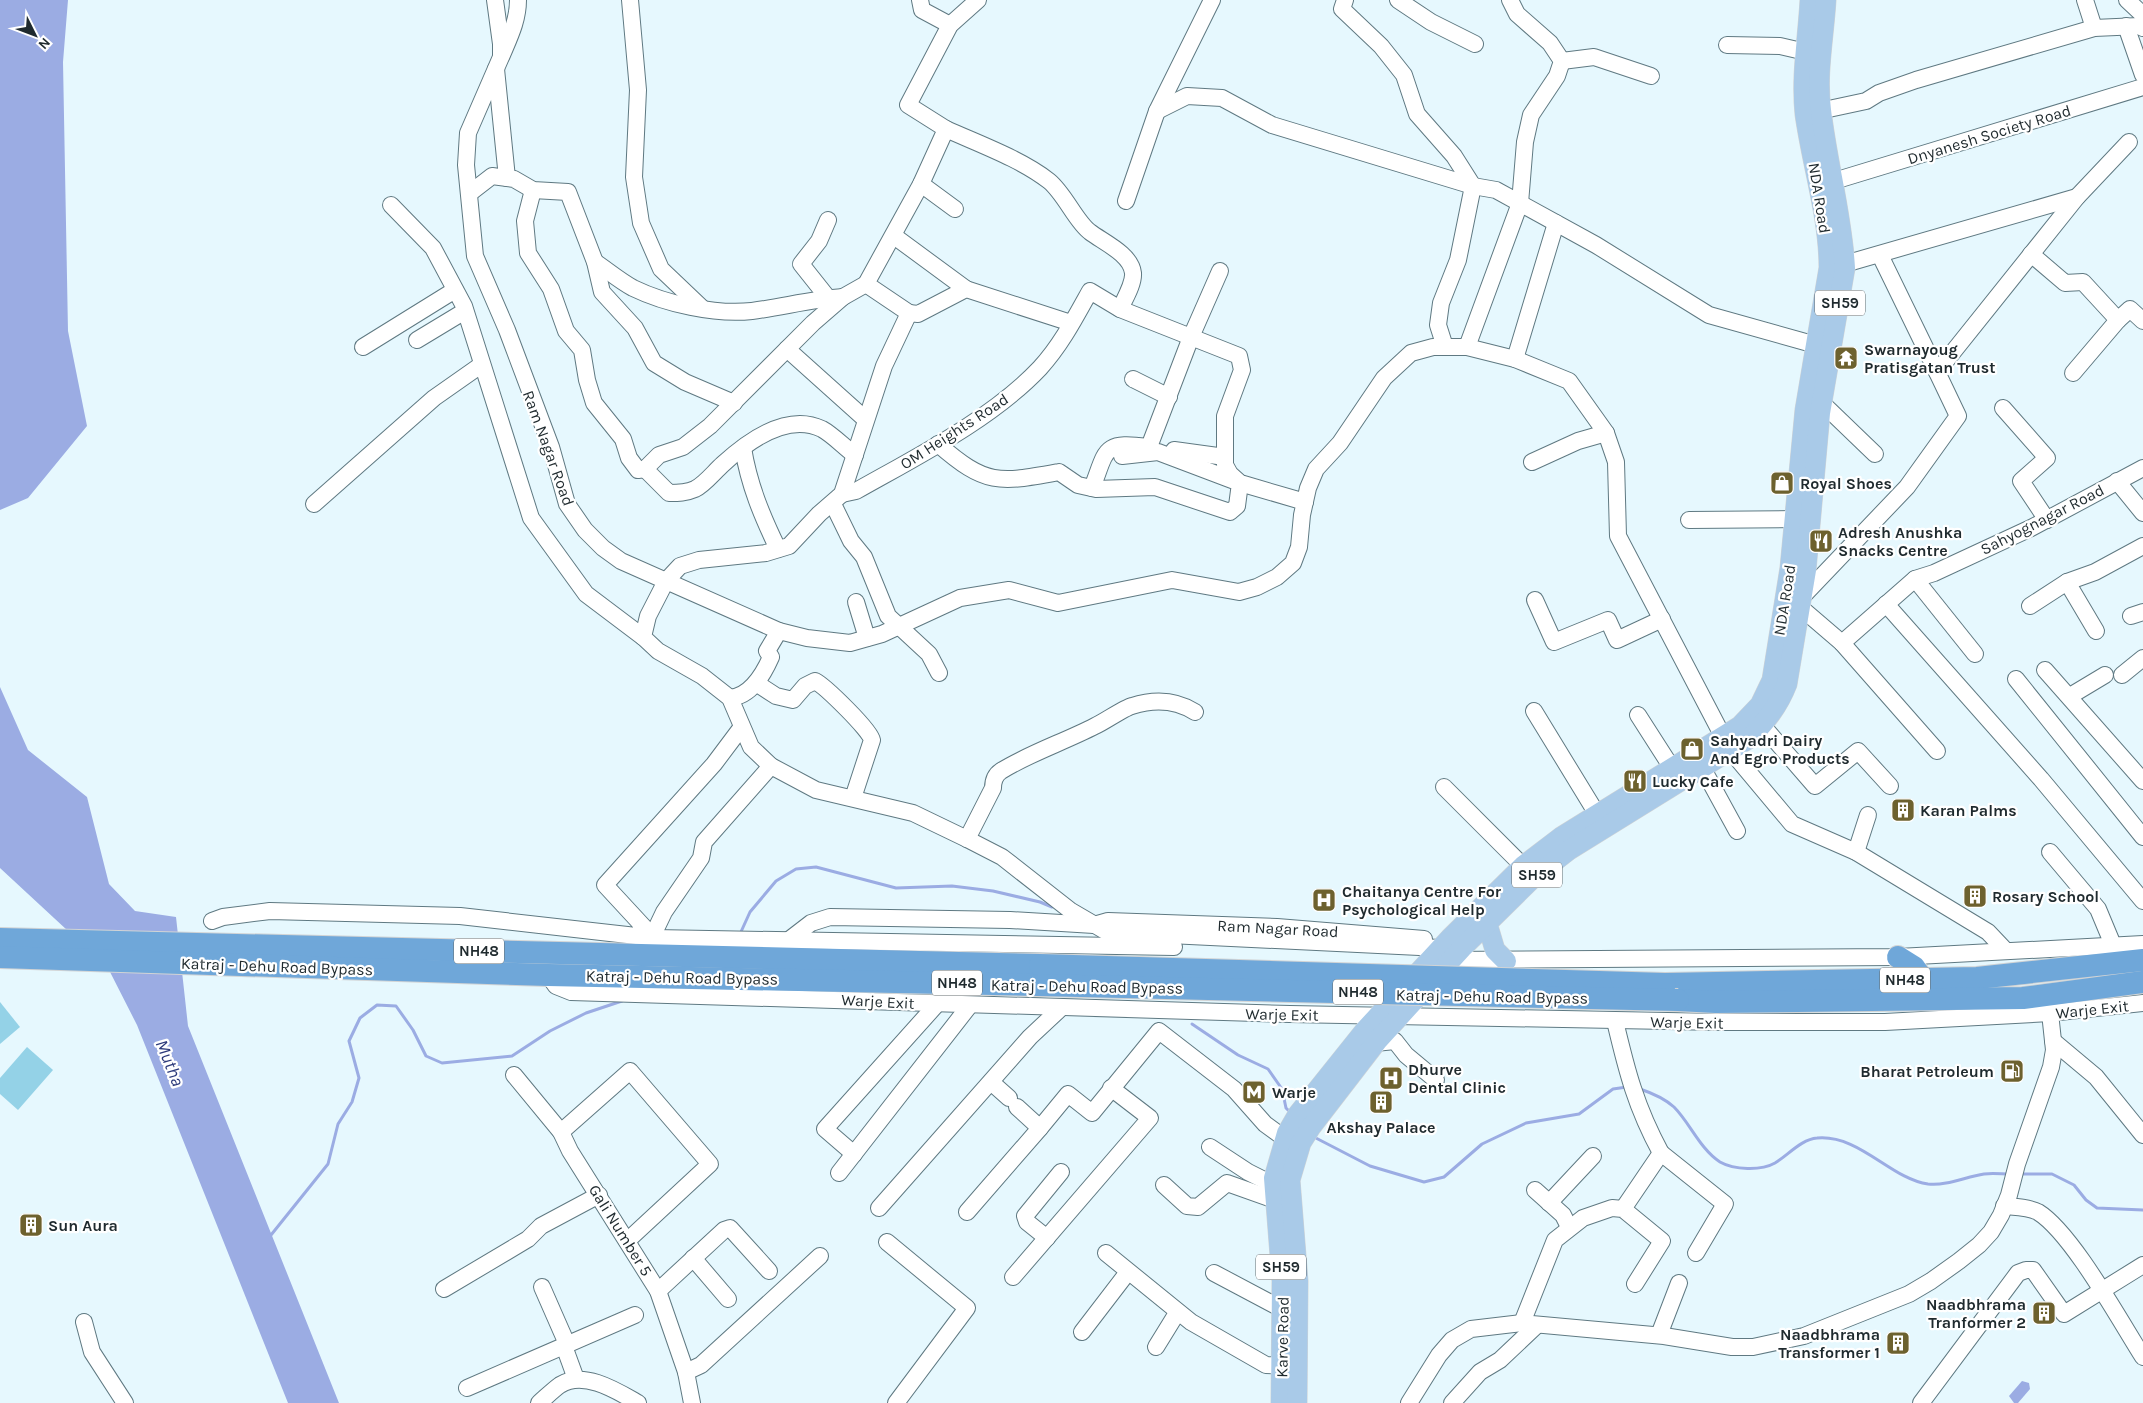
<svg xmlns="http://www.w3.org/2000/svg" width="2143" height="1403" font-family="Karla,sans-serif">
<rect width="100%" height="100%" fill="#e6f8fe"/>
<g fill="#94d2e7">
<path d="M 0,1002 L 20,1027 L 0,1044 Z"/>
<path d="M 27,1047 L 53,1070 L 18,1110 L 0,1094 L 0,1078 Z"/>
</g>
<g fill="#9bace3">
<path d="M 0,0 L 68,0 L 63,62 L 68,331 L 87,426 L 28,498 L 0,510 Z"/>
<path d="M 0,687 L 28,750 L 87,797 L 109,884 L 135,911 L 176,917 L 188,1026 L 339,1403 L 288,1403 L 137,1025 L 108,968 L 0,868 Z"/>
<path d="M 2022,1381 L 2029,1383 L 2030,1389 L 2018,1403 L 2014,1403 L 2009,1396 Z"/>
</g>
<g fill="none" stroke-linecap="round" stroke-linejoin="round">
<g stroke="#9bace3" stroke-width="3">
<path d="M 740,934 L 750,912 L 776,881 L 796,869 L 816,867 L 896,888 L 952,886 L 993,891 L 1040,902 L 1052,907"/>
<path d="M 1192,1024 L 1238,1055 L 1268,1069 L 1282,1089 L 1286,1108 L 1291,1113"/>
<path d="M 1640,1089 C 1652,1093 1665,1099 1674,1107 C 1690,1123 1700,1149 1720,1162 C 1734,1170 1761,1171 1775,1163 C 1788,1155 1802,1139 1817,1138 C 1859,1134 1891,1179 1928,1184 C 1947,1186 1965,1177 1984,1174 C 1992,1173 2002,1174 2010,1174"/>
<path d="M 1312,1136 L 1370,1166 L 1424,1182 L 1444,1177 L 1482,1144 L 1526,1123 L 1579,1114 L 1613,1089 L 1627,1087"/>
<path d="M 2019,1174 L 2052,1174 L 2074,1185 L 2086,1200 L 2097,1208 L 2143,1210"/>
<path d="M 271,1235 L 328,1164 L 338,1124 L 352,1102 L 359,1078 L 349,1041 L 360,1018 L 377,1005 L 396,1006 L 413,1030 L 426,1056 L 442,1063 L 512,1056 L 550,1031 L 586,1013 L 622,1001"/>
</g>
<g stroke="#5f7982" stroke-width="18">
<g id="minor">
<path d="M 495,0 L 501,44 L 501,57 L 468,133 L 466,165 L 475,256 L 507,330 L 551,447 L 567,504 L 585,530 L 603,548 L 621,561 L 779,631 L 807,638 L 850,643 L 882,634 L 960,598 L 1009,590 L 1058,603 L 1172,580 L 1239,592 L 1257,587 L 1277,577 L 1293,563 L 1299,547 L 1302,515 L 1308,488 L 1316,469 L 1340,443 L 1384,378 L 1411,353 L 1433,347 L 1467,347 L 1515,359 L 1569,381 L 1606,433 L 1616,462 L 1618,536 L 1730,750 L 1792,824 L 1856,852 L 1988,932 L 2006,951"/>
<path d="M 630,0 L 638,90 L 634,177 L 641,223 L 661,269 L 702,308"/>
<path d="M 920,0 L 922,10 L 950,25"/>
<path d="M 978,0 L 950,25 L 908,105 L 946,129 L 921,184 L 866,284 L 909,313 L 884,366 L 842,494 L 819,514 L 789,546 L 766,553 L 699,560 L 680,566 L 666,581 L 648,616 L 643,637 L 658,651 L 702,676 L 730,698 L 751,747 L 771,766 L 816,790 L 913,813 L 967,839 L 1002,857 L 1071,911 L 1107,932 L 1440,948 L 1448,951"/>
<path d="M 1345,0 L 1342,9 L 1381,46 L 1404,75 L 1417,114 L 1454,156 L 1473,186 L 1458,260 L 1441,303 L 1438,325 L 1445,347"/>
<path d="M 1398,0 L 1431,22 L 1475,44"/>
<path d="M 2085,0 L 2094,28"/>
<path d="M 2127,0 L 2143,15"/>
<path d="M 2126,26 L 2143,75"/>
<path d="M 1727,45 L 1780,46 L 1806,52"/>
<path d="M 502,55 C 510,36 518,20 518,0"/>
<path d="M 1562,61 L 1594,57 L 1651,76"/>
<path d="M 496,69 L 507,178"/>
<path d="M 1157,111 L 1187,96 L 1222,98 L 1272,125 L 1473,186 L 1496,190 L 1596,245 L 1709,315 L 1816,345"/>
<path d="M 1810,113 L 1866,101 L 1879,93 L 1916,80 L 2094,28 L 2139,26 L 2143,28"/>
<path d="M 946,129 C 979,144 1021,159 1049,181 C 1065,194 1076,222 1090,232 C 1103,242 1131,254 1133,273 C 1134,284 1124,300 1120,309"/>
<path d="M 1834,181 L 2143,87"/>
<path d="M 921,184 L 955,209"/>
<path d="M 533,190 L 525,221 L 528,253 L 551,289 L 566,331 L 582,350 L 587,380 L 594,403 L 623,439 L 629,458 L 638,470 L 645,469"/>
<path d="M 470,193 L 492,176 L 514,179 L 533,190 L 568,192 L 595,262 L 602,292 L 635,328 L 654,363 L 685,382 L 734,403"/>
<path d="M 1126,201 L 1157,111 L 1212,0"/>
<path d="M 391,205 L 433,248 L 464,306 L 531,518 L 586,594 L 643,637"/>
<path d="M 828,220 L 819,241 L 801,264 L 828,298"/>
<path d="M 894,236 L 966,289"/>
<path d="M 2031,254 L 2065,283 L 2083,282 L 2118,320 L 2130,309 L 2143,321"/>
<path d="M 1880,255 L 1937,372 L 2077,197 L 2129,142"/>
<path d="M 595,262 C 607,270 620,281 633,288 C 666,304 715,315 752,311 C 783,307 812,299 843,297"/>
<path d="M 1834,267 L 2077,197"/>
<path d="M 909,313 L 918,314 L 966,289 L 1071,323"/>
<path d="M 417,340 L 465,311"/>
<path d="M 363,347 L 455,290"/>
<path d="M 1467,347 L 1520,203 L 1525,142 L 1531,115 L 1557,76 L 1562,61 L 1550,43 L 1517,14 L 1510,0"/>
<path d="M 787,349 L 865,419"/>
<path d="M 1515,359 L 1556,223"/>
<path d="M 2073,373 L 2118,320"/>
<path d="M 1133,379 L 1169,397"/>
<path d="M 1822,403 L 1875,454"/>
<path d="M 2003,408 L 2047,458 L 2021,481 L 2047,520"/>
<path d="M 938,444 C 986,486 999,483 1059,472 L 1078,485 L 1096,489 L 1155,487 L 1230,512 L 1237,506 L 1240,483 L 1158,452 L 1122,456"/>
<path d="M 1149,447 L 1191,337 L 1220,271"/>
<path d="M 743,448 C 749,485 762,516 778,549"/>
<path d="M 1174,450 L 1225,457"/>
<path d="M 855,455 C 844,447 833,435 822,429 C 787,412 747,442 723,464 C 714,472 705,484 695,489 C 686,493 678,493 669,493 L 645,469 L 659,455 L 683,447 L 710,426 L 813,323 L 843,297 L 866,284"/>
<path d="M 1532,462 L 1578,441 L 1606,433"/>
<path d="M 2117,481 L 2143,513"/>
<path d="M 1092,488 C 1107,450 1102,441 1147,447"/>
<path d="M 842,494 L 856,491 C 916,457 992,419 1040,368 C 1061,345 1075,318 1090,291 L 1120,309 L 1239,356 L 1242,370 L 1225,416 L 1225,465 L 1230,474 L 1240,483 L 1305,502"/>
<path d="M 314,504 L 434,398 L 481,365"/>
<path d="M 833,504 L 851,541 L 864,557 L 888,616 L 929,654 L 939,673"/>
<path d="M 1689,520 L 1794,519"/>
<path d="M 1915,579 L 1975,654"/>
<path d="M 2067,582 L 2096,631"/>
<path d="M 1801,598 L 1907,487 L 1958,416 L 1937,372"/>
<path d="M 1535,600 L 1554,642 L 1608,620 L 1617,640 L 1662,619"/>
<path d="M 856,602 L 867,638"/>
<path d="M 1886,604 L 2041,779 L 2143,901"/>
<path d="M 2030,606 L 2067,582 L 2095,572 L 2143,546"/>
<path d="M 1800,607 L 1842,643 L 1915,579 L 1934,573 L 2031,528 L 2143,468"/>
<path d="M 2131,616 L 2143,612"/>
<path d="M 1842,643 L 1937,751"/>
<path d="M 2045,670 L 2143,781"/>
<path d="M 2122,675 L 2143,658"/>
<path d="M 2016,679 L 2143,837"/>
<path d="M 756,683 L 776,696 L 793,700 L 805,686 L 815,681 C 825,686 871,731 872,740 L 853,798"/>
<path d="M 2070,696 L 2105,675"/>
<path d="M 730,698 C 751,696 763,675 771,657 L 767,651 L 779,631"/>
<path d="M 1534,711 L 1597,814"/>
<path d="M 1638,715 L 1672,768"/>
<path d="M 1762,725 L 1815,786 L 1858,751 L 1890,786"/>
<path d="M 1702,767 L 1737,831"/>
<path d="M 1444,787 L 1523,866"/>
<path d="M 967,839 L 993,788 C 993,781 995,775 1001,771 C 1030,753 1064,742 1095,726 C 1104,722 1124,708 1132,706 C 1154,699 1176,700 1195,712"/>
<path d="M 1856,852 L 1868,815"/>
<path d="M 2050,852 L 2098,909 L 2113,945"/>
<path d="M 212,921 L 223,917 L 270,911 L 460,916 L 654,938 L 605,885 L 714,764 L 741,728"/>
<path d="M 654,938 L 1174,947"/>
<path d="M 785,943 L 811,923 L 830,917 L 1010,920 L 1094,925 L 1108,921 L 1277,927 L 1424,939"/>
<path d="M 658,945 L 654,933 L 664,912 L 701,858 L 704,842 L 771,766"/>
<path d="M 1444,960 L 1898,957 L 2143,944"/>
<path d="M 548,975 L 556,986 L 571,992 L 1290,1014 L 1720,1022 L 1885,1022 L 2050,1013 L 2143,1003"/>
<path d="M 1615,1021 C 1627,1072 1636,1107 1661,1153"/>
<path d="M 2053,1041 L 2096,1077 L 2143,1135"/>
<path d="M 1375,1043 L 1395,1041 L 1406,1055 L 1436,1080"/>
<path d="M 514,1075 L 561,1132 L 570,1151 L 658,1291 L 686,1372 L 692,1403"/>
<path d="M 991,1082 L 1009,1098"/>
<path d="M 1040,1128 L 1068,1094 L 1092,1113 L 1159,1031 L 1234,1089 L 1265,1124 L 1295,1146"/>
<path d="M 561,1132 L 630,1071 L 710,1164 L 627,1241"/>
<path d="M 1210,1147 L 1248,1172 L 1274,1185"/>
<path d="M 854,1154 L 825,1129 L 937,1004"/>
<path d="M 839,1173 L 970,1005"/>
<path d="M 1164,1185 L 1187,1206 L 1198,1207 L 1227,1183 L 1275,1200"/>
<path d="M 1535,1190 L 1563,1215 L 1569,1227"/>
<path d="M 1549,1203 L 1593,1156"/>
<path d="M 2004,1206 C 2014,1207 2029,1207 2038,1212 C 2072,1233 2120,1321 2143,1357"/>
<path d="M 879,1208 L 1030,1037 L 1061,1008"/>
<path d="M 1623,1209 L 1661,1153 L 1725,1204 L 1696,1253"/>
<path d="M 967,1212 L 1040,1128 L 1017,1107"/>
<path d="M 1047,1238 L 1027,1222 L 1025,1216 L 1061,1172"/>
<path d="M 887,1242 L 967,1308 L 896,1403"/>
<path d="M 1106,1253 L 1191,1322 L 1266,1365 L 1293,1366"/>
<path d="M 693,1258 L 728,1299"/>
<path d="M 1214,1273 L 1282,1309"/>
<path d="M 1013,1277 L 1150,1118 L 1111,1088"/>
<path d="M 542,1287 L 567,1344"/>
<path d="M 444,1289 L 528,1239 L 541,1226 L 599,1195"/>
<path d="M 658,1291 L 724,1230 L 730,1228 L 769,1271"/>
<path d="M 84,1322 L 92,1352 L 125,1403"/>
<path d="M 1522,1323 L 1555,1240 L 1583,1218 L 1612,1208 L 1623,1209 L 1662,1241 L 1635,1284"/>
<path d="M 1082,1332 L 1128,1272"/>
<path d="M 1659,1335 L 1679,1283"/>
<path d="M 564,1346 L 576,1379"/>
<path d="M 1156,1347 L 1177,1313"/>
<path d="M 686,1372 L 701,1365 L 820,1256"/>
<path d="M 467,1388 L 635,1315"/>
<path d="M 539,1403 C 546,1397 553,1390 560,1385 C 584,1370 617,1391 638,1403"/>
<path d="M 1409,1403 L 1439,1355 L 1452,1340 L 1471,1329 L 1522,1323 L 1664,1336 L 1732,1347 L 1753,1347 L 1804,1336 L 1909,1294 L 1931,1281 L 1959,1261 L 1979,1245 L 1991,1232 L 2001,1215 L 2009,1195 L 2017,1164 L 2051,1067 L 2054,1050 L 2050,1013"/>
<path d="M 1452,1403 L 1480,1372 L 1500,1360 L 1536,1326"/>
<path d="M 1921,1403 L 2018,1273 L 2026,1270 L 2033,1270 L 2064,1314 L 2143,1265"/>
</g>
</g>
<g stroke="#d2d4d5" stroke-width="21">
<g id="major">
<path d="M 1487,923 L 1495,950 L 1506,961"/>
<path d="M 1281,1403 L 1282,1281 L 1274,1178 L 1287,1133 L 1298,1114 L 1366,1029 L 1450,938 L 1523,866 L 1561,837 L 1740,726 L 1760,705 L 1772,680 L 1790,568 L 1805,410 L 1829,268 C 1829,216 1812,165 1805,114 C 1801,76 1808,38 1810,0"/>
<path d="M 1297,1403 L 1298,1281 L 1290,1180 L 1301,1143 L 1311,1127 L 1378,1040 L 1462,948 L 1533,878 L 1569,850 L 1750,738 C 1766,721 1778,707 1787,684 L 1806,570 L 1820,413 L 1845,268 C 1842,215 1827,163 1821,110 C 1816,74 1824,36 1826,0"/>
</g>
</g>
<g stroke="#d2d4d5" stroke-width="24">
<g id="highway">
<path d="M 0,939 L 1040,965"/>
<path d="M 0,957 L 548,975 L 1039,985"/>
<path d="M 1898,957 L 1914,967 L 1923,980"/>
<path d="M 1665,984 L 1977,978 L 2143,960"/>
<path d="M 1678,1000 L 1716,1002 L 2023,998 L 2143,982"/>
</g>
</g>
<use href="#minor" stroke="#fff" stroke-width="16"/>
<use href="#major" stroke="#a9cae8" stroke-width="20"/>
<use href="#highway" stroke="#6fa7d9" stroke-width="22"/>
<g stroke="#d2d4d5" stroke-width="24" stroke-linecap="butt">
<g id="highway-bridge">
<path d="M 1040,965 L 1665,984"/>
<path d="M 1039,985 L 1678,1000"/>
</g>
</g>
<use href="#highway-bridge" stroke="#6fa7d9" stroke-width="22"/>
</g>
<defs>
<g id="temple-square" transform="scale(1.25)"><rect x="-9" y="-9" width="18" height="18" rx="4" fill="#6d612e" stroke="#fff"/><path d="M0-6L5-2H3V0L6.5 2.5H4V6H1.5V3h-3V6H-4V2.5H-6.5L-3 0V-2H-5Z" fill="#fff"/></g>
<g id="shop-square" transform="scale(1.25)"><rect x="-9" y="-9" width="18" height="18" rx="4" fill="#6d612e" stroke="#fff"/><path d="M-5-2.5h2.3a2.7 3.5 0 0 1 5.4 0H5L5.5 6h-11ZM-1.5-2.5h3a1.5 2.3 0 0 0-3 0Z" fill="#fff"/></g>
<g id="restaurant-square" transform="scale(1.25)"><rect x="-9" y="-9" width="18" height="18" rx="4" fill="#6d612e" stroke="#fff"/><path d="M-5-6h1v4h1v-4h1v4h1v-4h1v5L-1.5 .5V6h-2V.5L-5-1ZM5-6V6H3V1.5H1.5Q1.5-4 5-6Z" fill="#fff"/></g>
<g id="building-square" transform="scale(1.25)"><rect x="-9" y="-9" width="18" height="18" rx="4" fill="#6d612e" stroke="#fff"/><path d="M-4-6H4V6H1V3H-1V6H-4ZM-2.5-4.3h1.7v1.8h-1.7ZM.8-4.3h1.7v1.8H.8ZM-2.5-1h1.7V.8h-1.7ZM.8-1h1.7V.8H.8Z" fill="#fff"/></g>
<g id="hospital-square" transform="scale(1.25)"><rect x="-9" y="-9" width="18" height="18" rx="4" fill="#6d612e" stroke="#fff"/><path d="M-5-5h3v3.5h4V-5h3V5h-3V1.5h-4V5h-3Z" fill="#fff"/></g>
<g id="fuel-square" transform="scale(1.25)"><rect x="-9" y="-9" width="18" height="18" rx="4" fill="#6d612e" stroke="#fff"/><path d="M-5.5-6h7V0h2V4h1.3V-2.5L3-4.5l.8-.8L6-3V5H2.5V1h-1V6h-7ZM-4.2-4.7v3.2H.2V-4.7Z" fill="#fff"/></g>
<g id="metro-square" transform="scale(1.25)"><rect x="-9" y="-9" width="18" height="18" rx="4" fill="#6d612e" stroke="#fff"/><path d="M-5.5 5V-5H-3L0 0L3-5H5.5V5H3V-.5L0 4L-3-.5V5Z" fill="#fff"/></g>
</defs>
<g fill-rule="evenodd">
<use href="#temple-square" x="1846" y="358"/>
<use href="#shop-square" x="1782" y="483"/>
<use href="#restaurant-square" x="1821" y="541"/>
<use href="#shop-square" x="1692" y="749"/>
<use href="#restaurant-square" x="1635" y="781"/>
<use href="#building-square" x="1903" y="810"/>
<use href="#building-square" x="1975" y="896"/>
<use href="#hospital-square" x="1324" y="900"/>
<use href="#fuel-square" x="2012" y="1071"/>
<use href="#hospital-square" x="1391" y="1078"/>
<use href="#metro-square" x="1254" y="1092"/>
<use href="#building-square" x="1381" y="1102"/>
<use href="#building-square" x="31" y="1225"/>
<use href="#building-square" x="2044" y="1313"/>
<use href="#building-square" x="1898" y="1343"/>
</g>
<g text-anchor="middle" stroke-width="4.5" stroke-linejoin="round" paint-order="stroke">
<g fill="#fff" stroke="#626a6d" stroke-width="1">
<rect x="1815" y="290.5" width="50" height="25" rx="4"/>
<rect x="1512" y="862.5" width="50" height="25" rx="4"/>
<rect x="454" y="938.5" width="50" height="25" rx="4"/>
<rect x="1880" y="967.5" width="50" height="25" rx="4"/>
<rect x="932" y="970.5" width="50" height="25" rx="4"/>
<rect x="1333" y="979.5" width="50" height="25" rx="4"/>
<rect x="1256" y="1254.5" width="50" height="25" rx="4"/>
</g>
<g font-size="15" font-weight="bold" fill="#1f2a2e">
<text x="1840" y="308">SH59</text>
<text x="1537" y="880">SH59</text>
<text x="479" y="956">NH48</text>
<text x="1905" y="985">NH48</text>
<text x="957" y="988">NH48</text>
<text x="1358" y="997">NH48</text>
<text x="1281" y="1272">SH59</text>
</g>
<g font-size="16" fill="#1f2a2e" stroke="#fff">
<text transform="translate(1989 134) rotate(-17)" y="6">Dnyanesh Society Road</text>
<text transform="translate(1820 198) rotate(81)" y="6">NDA Road</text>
<text transform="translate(954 431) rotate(-33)" y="6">OM Heights Road</text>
<text transform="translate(549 448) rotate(70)" y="6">Ram Nagar Road</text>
<text transform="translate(2042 519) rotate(-27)" y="6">Sahyognagar Road</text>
<text transform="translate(1784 600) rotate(-81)" y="6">NDA Road</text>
<text transform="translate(1278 928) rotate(3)" y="6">Ram Nagar Road</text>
<text transform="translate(277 966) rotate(2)" y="6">Katraj - Dehu Road Bypass</text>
<text transform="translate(682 977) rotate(1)" y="6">Katraj - Dehu Road Bypass</text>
<text transform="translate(1087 986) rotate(1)" y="6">Katraj - Dehu Road Bypass</text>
<text transform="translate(1492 996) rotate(1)" y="6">Katraj - Dehu Road Bypass</text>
<text transform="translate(878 1001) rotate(3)" y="6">Warje Exit</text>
<text transform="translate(2092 1009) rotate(-6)" y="6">Warje Exit</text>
<text transform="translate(1282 1014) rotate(1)" y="6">Warje Exit</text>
<text transform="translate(1687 1022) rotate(1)" y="6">Warje Exit</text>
<text transform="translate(621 1230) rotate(58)" y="6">Gali Number 5</text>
<text transform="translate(1282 1337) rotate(-89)" y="6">Karve Road</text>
</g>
<g font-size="16" font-weight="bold" fill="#1f2a2e" stroke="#fff" text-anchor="start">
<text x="1864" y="355">Swarnayoug<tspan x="1864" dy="18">Pratisgatan Trust</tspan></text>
<text x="1800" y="489">Royal Shoes</text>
<text x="1838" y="538">Adresh Anushka<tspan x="1838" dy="18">Snacks Centre</tspan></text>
<text x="1710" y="746">Sahyadri Dairy<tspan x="1710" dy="18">And Egro Products</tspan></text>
<text x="1652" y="787">Lucky Cafe</text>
<text x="1920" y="816">Karan Palms</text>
<text x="1342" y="897">Chaitanya Centre For<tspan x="1342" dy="18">Psychological Help</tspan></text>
<text x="1992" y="902">Rosary School</text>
<text x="1408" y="1075">Dhurve<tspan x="1408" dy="18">Dental Clinic</tspan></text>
<text x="1994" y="1077" text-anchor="end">Bharat Petroleum</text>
<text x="1272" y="1098">Warje</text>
<text x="1381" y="1133" text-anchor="middle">Akshay Palace</text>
<text x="48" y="1231">Sun Aura</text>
<text x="2026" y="1310" text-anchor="end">Naadbhrama<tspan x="2026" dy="18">Tranformer 2</tspan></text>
<text x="1880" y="1340" text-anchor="end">Naadbhrama<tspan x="1880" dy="18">Transformer 1</tspan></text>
</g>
<g font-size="18" font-style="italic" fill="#2b397a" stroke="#fff">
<text transform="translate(170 1063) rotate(68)" y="6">Mutha</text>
</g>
</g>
<g transform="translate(35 35) rotate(132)" stroke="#ffffff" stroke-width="4" paint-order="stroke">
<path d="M0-4L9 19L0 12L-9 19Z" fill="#1f2a2e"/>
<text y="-8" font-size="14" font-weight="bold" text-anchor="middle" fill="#1f2a2e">N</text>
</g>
</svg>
